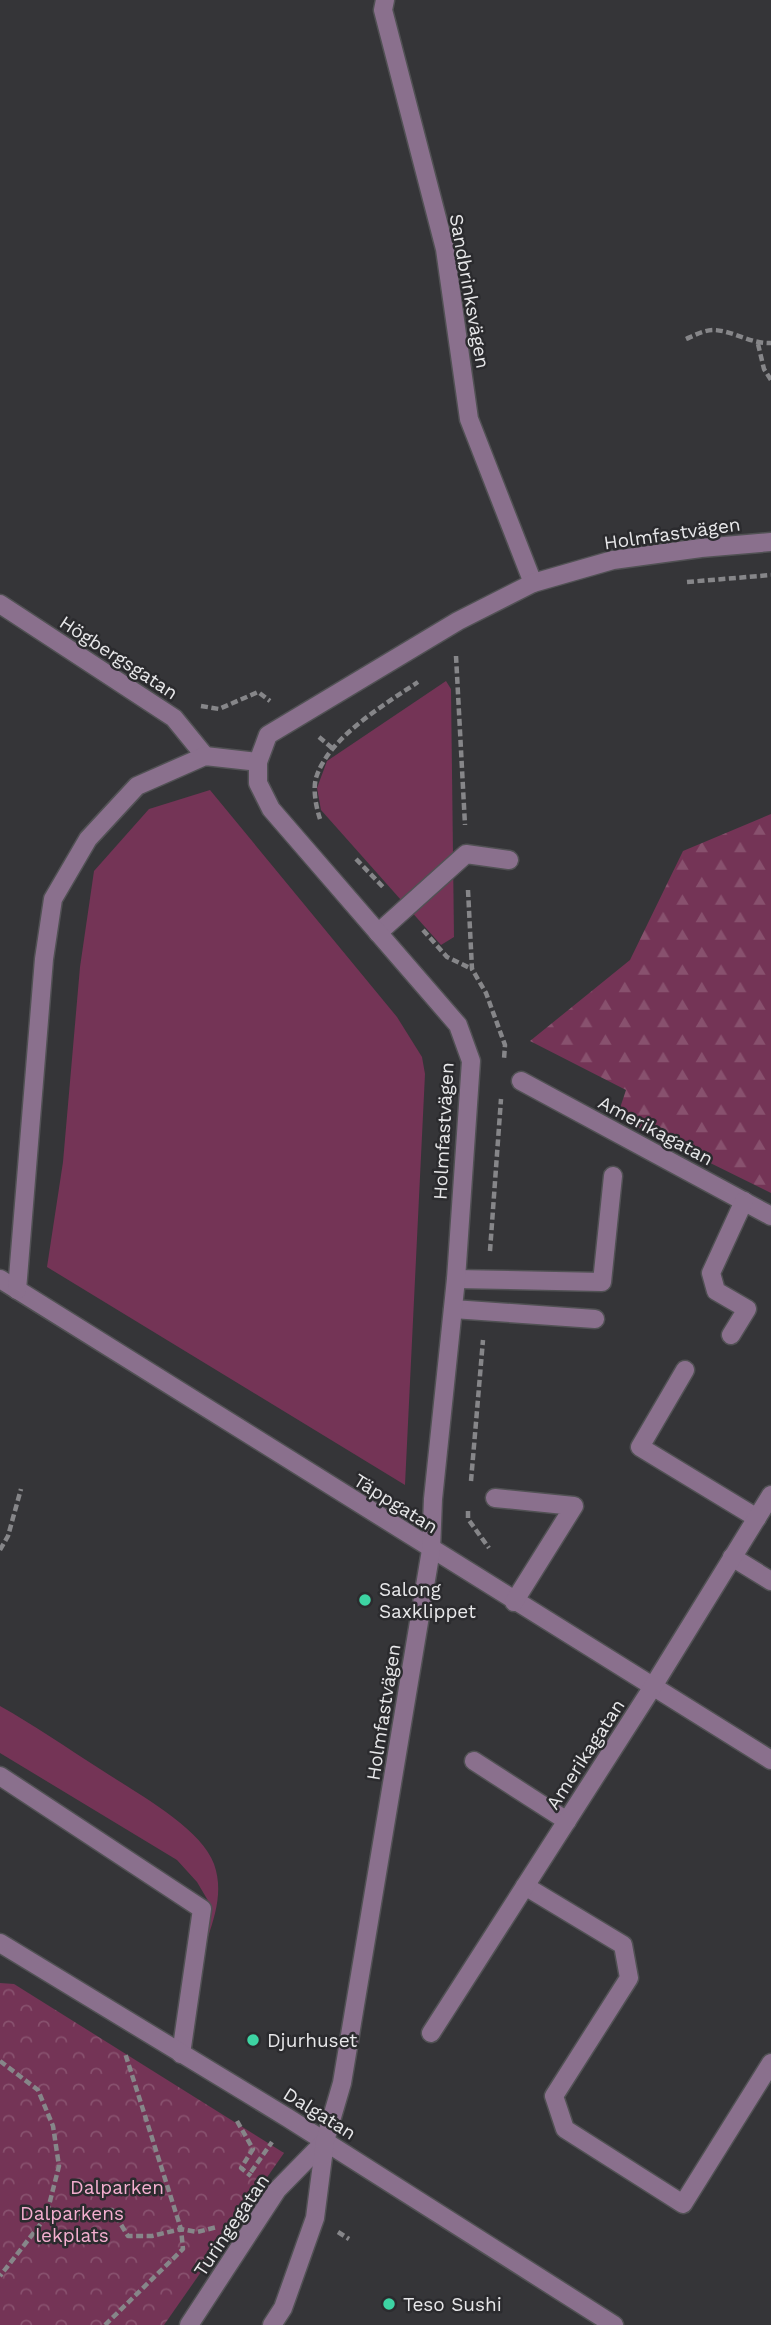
<svg xmlns="http://www.w3.org/2000/svg" width="771" height="2325" font-family="'Work Sans',sans-serif">
<defs>
<pattern id="forest-firs" width="22" height="20" patternUnits="userSpaceOnUse" patternTransform="scale(1.75)"><rect width="22" height="20" fill="#743456"/><path d="M5 1l3.5 6h-7zM16 11l3.5 6h-7z" fill="#88516e"/></pattern>
<pattern id="park-crowns" width="20" height="18" patternUnits="userSpaceOnUse" patternTransform="scale(1.75)"><rect width="20" height="18" fill="#743456"/><path d="M2 6a3 3 0 1 1 6 0M12 15a3 3 0 1 1 6 0" fill="none" stroke="#88516e"/></pattern>
</defs>
<rect width="100%" height="100%" fill="#353538"/>
<g fill="#743456">
<path d="M 446,681 L 451,689 L 454,937 L 441,945 L 321,810 L 317,788 L 327,761 Z"/>
<path d="M 210,790 L 397,1017 L 422,1057 L 425,1074 L 405,1485 L 47,1267 L 63,1162 L 80,967 L 94,871 L 149,809 Z"/>
<path d="M 0,1706 C 34,1725 67,1748 100,1769 C 133,1791 201,1827 214,1864 C 223,1889 216,1913 208,1937 L 210,1904 L 197,1882 L 177,1860 L 0,1753 Z"/>
</g>
<path fill="url(#forest-firs)" d="M 771,814 L 771,1193 L 617,1117 L 626,1090 L 530,1041 L 630,960 L 683,851 Z"/>
<path fill="url(#park-crowns)" d="M 0,1983 L 14,1984 L 284,2153 L 164,2325 L 0,2325 Z"/>
<g fill="none" stroke-linecap="round" stroke-linejoin="round">
<g stroke="#515154" stroke-width="21">
<g id="minor">
<path d="M 385,0 L 383,10 L 445,249 L 469,419 L 533,583"/>
<path d="M 0,604 L 174,718 L 205,756"/>
<path d="M 378,933 L 466,854 L 509,860"/>
<path d="M 521,1081 L 771,1216"/>
<path d="M 0,1279 L 771,1760"/>
<path d="M 456,1279 L 602,1282 L 613,1176"/>
<path d="M 17,1290 L 44,959 L 53,899 L 88,839 L 137,786 L 205,756 L 258,762"/>
<path d="M 453,1309 L 595,1319"/>
<path d="M 731,1335 L 747,1309 L 716,1291 L 711,1273 L 744,1201"/>
<path d="M 685,1370 L 640,1447 L 757,1518"/>
<path d="M 495,1498 L 574,1506 L 514,1602"/>
<path d="M 732,1557 L 771,1581"/>
<path d="M 474,1761 L 567,1821"/>
<path d="M 0,1776 L 202,1909 L 181,2054"/>
<path d="M 525,1886 L 623,1945 L 629,1978 L 554,2096 L 565,2129 L 683,2204 L 771,2063"/>
<path d="M 0,1943 L 288,2118 L 614,2325"/>
<path d="M 431,2033 L 652,1688 L 771,1495"/>
<path d="M 189,2325 L 277,2190 L 325,2141"/>
<path d="M 272,2325 L 283,2308 L 315,2218 L 325,2141 L 342,2083 L 431,1550 L 433,1499 L 456,1279 L 471,1061 L 458,1025 L 271,809 L 258,783 L 258,762 L 268,735 L 458,621 L 533,583 L 613,560 L 701,548 L 771,542"/>
</g>
</g>
<g stroke="#868689" stroke-width="4.5" stroke-dasharray="7 3.5" stroke-linecap="butt">
<path d="M 686,339 C 695,335 704,330 714,330 C 734,331 751,344 771,343"/>
<path d="M 758,344 L 764,369 L 771,380"/>
<path d="M 687,582 L 771,575"/>
<path d="M 456,656 L 465,825"/>
<path d="M 201,706 L 219,709 L 258,692 L 270,701"/>
<path d="M 319,737 L 332,748"/>
<path d="M 320,819 C 316,807 312,787 317,775 C 331,736 384,705 418,682"/>
<path d="M 356,859 L 384,888"/>
<path d="M 468,890 L 472,969 L 486,993 L 505,1045 L 504,1059"/>
<path d="M 423,930 L 447,957 L 472,969"/>
<path d="M 490,1251 L 501,1099"/>
<path d="M 471,1481 L 483,1340"/>
<path d="M 468,1511 L 468,1519 L 489,1548"/>
<path d="M 0,1550 L 8,1536 L 21,1489"/>
<path d="M 0,2061 L 38,2090 L 53,2126 L 59,2166 L 46,2217 L 0,2276"/>
<path d="M 237,2121 L 253,2149 L 241,2168 L 251,2176"/>
<path d="M 251,2172 L 272,2142"/>
<path d="M 46,2217 L 112,2210 L 128,2236 L 152,2236 L 181,2229 L 197,2232 L 217,2227"/>
<path d="M 338,2232 L 349,2239"/>
<path d="M 105,2325 L 183,2249 L 181,2229 L 125,2053"/>
</g>
<use href="#minor" stroke="#8a708d" stroke-width="18"/>
</g>
<g fill="#3dd4a3" stroke="#2b2b2e" stroke-width="2.5">
<circle cx="365" cy="1600" r="7"/>
<circle cx="253" cy="2040" r="7"/>
<circle cx="389" cy="2304" r="7"/>
</g>
<g text-anchor="middle" stroke-width="5" stroke-linejoin="round" paint-order="stroke">
<g font-size="19" fill="#e7e7e9" stroke="#2b2b2e">
<text transform="translate(470 291) rotate(80)" y="7">Sandbrinksvägen</text>
<text transform="translate(672 533) rotate(-8)" y="7">Holmfastvägen</text>
<text transform="translate(119 657) rotate(33)" y="7">Högbergsgatan</text>
<text transform="translate(656 1130) rotate(28)" y="7">Amerikagatan</text>
<text transform="translate(443 1131) rotate(-87)" y="7">Holmfastvägen</text>
<text transform="translate(396 1503) rotate(32)" y="7">Täppgatan</text>
<text transform="translate(383 1712) rotate(-81)" y="7">Holmfastvägen</text>
<text transform="translate(585 1754) rotate(-57)" y="7">Amerikagatan</text>
<text transform="translate(320 2113) rotate(32)" y="7">Dalgatan</text>
<text transform="translate(231 2225) rotate(-56)" y="7">Turingegatan</text>
</g>
<g font-size="19" fill="#e7e7e9" stroke="#2b2b2e" text-anchor="start">
<text x="379" y="1596">Salong<tspan x="379" dy="22">Saxklippet</tspan></text>
<text x="267" y="2047">Djurhuset</text>
<text x="403" y="2311">Teso Sushi</text>
</g>
<g font-size="19" fill="#f4afd0" stroke="#2b2b2e">
<text x="117" y="2194">Dalparken</text>
<text x="72" y="2220">Dalparkens<tspan x="72" dy="22">lekplats</tspan></text>
</g>
</g>
</svg>
